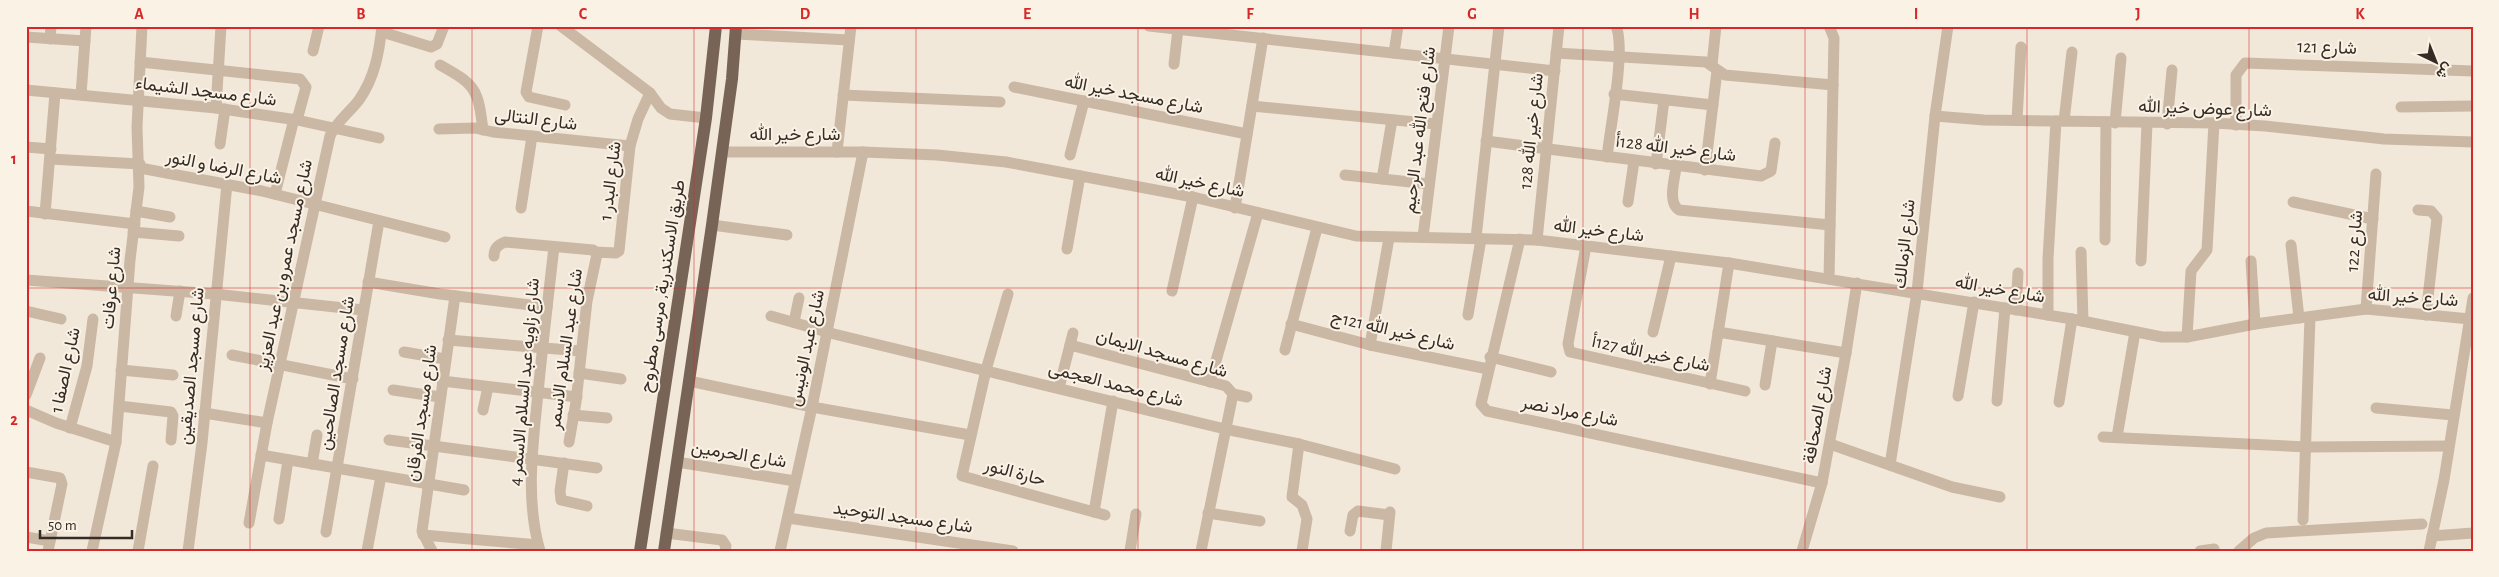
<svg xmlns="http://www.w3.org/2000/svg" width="2499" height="577" font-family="'Alegreya Sans',Vazirmatn,sans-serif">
<rect width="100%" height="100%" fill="#f2e8d9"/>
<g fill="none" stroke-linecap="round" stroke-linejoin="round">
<g stroke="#cab8a4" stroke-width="11">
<path d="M 538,26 L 526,92 L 529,97 L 565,105"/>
<path d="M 561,26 L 650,93 L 661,108 L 670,114 L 706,118"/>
<path d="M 1149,26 L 1555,71"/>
<path d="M 382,32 L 431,47 L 437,44 L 444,26"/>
<path d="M 736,34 L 849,40"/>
<path d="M 26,37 L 85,41"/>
<path d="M 50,39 L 51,26"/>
<path d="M 313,51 L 319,26"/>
<path d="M 1394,53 L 1398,26"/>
<path d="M 1556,53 L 1706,62 L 1725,75 L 1833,85"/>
<path d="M 140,62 L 300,79 L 306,87 L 297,120"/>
<path d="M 1174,64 L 1178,29"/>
<path d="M 440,65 C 476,85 478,89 483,130"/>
<path d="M 1712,65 L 1716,26"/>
<path d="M 1014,87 L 1247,134"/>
<path d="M 26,90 L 216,108 L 297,120 L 379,138"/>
<path d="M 1614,94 L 1713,105"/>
<path d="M 81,95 L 86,26"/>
<path d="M 843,95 L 1000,102"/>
<path d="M 1252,106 L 1436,124"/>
<path d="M 2401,107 L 2473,106"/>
<path d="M 216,108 L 221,26"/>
<path d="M 1935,116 L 1984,120 L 2214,123 L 2265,126 L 2384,139 L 2473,142"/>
<path d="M 2017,120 L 2021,47"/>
<path d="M 2064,121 L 2072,52"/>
<path d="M 2115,123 L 2121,58"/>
<path d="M 2167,124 L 2172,70"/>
<path d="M 2236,125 L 2236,75 L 2245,63 L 2473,71"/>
<path d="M 439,129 L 475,128 L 493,132 L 630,146"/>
<path d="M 1486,141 L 1761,176 L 1771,171 L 1775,143"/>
<path d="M 220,144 L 225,109"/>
<path d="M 26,147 L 51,149"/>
<path d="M 722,152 L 863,152 L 937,155 L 1006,162 L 1193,197 L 1356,236 L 1537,240 L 1729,263 L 2072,319 L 2162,337 L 2187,337 L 2255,324 L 2366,309 L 2470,319"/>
<path d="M 837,152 L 851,26"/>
<path d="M 1070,155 L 1084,101"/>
<path d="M 1607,157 C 1610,128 1626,50 1616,26"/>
<path d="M 50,159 L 140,164"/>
<path d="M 1656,164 L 1664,100"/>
<path d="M 1676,167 C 1675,179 1667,202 1679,210 L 1830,225"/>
<path d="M 140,168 L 262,191 L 445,237"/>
<path d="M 1705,170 L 1717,71"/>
<path d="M 1345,175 L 1429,184"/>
<path d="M 1382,179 L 1392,120"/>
<path d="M 275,194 L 294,119"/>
<path d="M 1628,202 L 1634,161"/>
<path d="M 2293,202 L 2373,219"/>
<path d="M 521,208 L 532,136"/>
<path d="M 1235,208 L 1263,38"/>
<path d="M 2418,210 L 2431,211 L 2437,218 L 2426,315"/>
<path d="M 26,211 L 135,224"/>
<path d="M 136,211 L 170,217"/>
<path d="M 45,214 L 55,93"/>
<path d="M 712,225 L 787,235"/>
<path d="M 133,232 L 179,236"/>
<path d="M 1423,237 L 1449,26"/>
<path d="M 1476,238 L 1499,26"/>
<path d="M 1520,239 L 1481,404 L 1487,411 L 1822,483"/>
<path d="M 1537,240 L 1559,26"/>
<path d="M 2105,240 L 2106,122"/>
<path d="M 2291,245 L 2299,318"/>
<path d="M 1586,246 L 1568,344 L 1570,352 L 1745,391"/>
<path d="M 1067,249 L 1080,176"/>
<path d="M 595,252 L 616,253 L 619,251 L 630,146 L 638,119 L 650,93"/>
<path d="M 2081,252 L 2083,321"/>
<path d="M 494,256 C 494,248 498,245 505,242 L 593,250 L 597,254 L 587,301 L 576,402 L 569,442"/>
<path d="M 2141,261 L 2147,124"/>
<path d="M 2251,261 L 2255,324"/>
<path d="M 1829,279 L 1834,38 L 1829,26"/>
<path d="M 26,280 L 215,294 L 363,310"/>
<path d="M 368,282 L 440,294 L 547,307"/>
<path d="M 1172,291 L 1193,197"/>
<path d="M 1008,294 L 986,370 L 962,476 L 1105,515"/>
<path d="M 2366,309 L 2376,174"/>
<path d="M 2016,310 L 2018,273"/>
<path d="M 26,311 L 61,319"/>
<path d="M 1468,315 L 1481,239"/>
<path d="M 2048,315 L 2048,259 L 2056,121"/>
<path d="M 176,316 L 180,291"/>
<path d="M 771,316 L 834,334 L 1225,429 L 1299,444 L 1395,469"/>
<path d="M 794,322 L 799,298"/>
<path d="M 1291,324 L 1370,345 L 1488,369"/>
<path d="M 1653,332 L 1671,256"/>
<path d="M 1718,332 L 1846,353"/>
<path d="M 2187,337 L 2191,271 L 2207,250 L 2214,123"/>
<path d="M 448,340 L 581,351"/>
<path d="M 1070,345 L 1226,386 L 1233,394 L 1201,551"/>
<path d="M 1370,345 L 1389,238"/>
<path d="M 1285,350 L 1317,228"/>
<path d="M 404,352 L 445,359"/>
<path d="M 232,355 L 353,379"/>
<path d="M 1490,357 L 1551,372"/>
<path d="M 121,370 L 173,375"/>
<path d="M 579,373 L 621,379"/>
<path d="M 442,381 L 577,397"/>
<path d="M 689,381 L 812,407 L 970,435"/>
<path d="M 1210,382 L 1258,213"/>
<path d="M 1710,384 L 1729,263"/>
<path d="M 1765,385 L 1772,341"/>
<path d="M 1059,388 L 1073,333"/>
<path d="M 393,390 L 440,397"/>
<path d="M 1233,394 L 1247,397"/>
<path d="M 26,395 L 40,358"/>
<path d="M 1958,396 L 1974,302"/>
<path d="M 1997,401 L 2005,308"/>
<path d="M 2059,402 L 2072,319"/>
<path d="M 119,406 L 171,412 L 173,416 L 171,440"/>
<path d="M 2376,408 L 2453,415"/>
<path d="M 26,410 L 56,423 L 116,442"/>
<path d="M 483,410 L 488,387"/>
<path d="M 204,413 L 267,423"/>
<path d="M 573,415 L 607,418"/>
<path d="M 70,428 L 87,366 L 93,319"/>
<path d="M 2103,437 L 2307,447 L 2449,446"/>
<path d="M 2117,437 L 2135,332"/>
<path d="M 389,440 L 597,468"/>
<path d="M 1299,444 L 1292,497 L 1302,505 L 1307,519 L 1302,551"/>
<path d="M 1830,444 L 1952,487 L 2000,497"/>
<path d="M 261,455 L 464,490"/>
<path d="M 677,462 L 795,481"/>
<path d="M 564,463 L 560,491 L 561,500 L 587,506"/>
<path d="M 312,464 L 317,435"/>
<path d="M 1890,465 L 1917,292 L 1935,116 L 1948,26"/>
<path d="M 26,472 L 60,478 L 62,484 L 48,551"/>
<path d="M 1094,512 L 1113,401"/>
<path d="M 1208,513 L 1260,521"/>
<path d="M 788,518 L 1013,551"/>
<path d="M 279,519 L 288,460"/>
<path d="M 2303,520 L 2310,317"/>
<path d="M 249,523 L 267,423 L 330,136 C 336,122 350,112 359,100 C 375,77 379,53 382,26"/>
<path d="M 1350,531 L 1353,515 L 1358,511 L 1389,515"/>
<path d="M 326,532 L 379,221"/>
<path d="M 666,533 L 722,540 L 726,546 L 725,551"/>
<path d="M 423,535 L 538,545"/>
<path d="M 2432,536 L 2473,533"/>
<path d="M 26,537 L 50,541"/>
<path d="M 92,551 L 116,442 L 130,260 L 139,187 L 137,127 L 142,26"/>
<path d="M 138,551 L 153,466"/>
<path d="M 188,551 L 202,443 L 227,184"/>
<path d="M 367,551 L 381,476"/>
<path d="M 432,551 L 422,531 L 455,296"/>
<path d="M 540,551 C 526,502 532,452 537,403 C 542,350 548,299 554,247"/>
<path d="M 780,551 L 812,407 L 863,152"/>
<path d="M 1130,551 L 1136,514"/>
<path d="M 1386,551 L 1390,512"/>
<path d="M 1802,551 L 1822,483 L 1846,353 L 1857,283"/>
<path d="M 2200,551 L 2214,549"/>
<path d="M 2239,551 L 2254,538 L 2266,533 L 2422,524"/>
<path d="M 2429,551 L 2444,480 L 2473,298"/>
</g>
<g stroke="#786457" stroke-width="12">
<path d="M 640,551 L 706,118 L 716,26"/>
<path d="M 664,551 L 712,225 L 732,79 L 736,26"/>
</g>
</g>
<path fill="none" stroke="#d62828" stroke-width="1" stroke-opacity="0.55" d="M 250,26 L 250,551M 472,26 L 472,551M 694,26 L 694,551M 916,26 L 916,551M 1138,26 L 1138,551M 1361,26 L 1361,551M 1583,26 L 1583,551M 1805,26 L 1805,551M 2027,26 L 2027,551M 2249,26 L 2249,551M 26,288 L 2473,288"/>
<g text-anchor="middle" stroke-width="4" stroke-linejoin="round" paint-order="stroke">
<g font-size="18" fill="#362c26" stroke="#faf2e5">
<text transform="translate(2327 47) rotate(2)" y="6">شارع 121</text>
<text transform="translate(206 91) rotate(7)" y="6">شارع مسجد الشيماء</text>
<text transform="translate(1134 94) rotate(11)" y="6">شارع مسجد خير الله</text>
<text transform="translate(2205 108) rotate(2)" y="6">شارع عوض خير الله</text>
<text transform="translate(536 119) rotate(7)" y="6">شارع النتالى</text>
<text transform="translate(1419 130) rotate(-83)" y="6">شارع فتح الله عبد الرحيم</text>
<text transform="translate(1531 131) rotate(-84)" y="6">شارع خير الله 128</text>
<text x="795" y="140">شارع خير الله</text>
<text transform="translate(1676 148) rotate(7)" y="6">شارع خير الله 128أ</text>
<text transform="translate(224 167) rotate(11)" y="6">شارع الرضا و النور</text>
<text transform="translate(610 181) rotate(-83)" y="6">شارع البدر 1</text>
<text transform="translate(1200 182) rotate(12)" y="6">شارع خير الله</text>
<text transform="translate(1599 230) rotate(7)" y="6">شارع خير الله</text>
<text transform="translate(2354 241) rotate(-86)" y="6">شارع 122</text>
<text transform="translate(1904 244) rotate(-84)" y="6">شارع الزمالك</text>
<text transform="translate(284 265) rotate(-78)" y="6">شارع مسجد عمرو بن عبد العزيز</text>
<text transform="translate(662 286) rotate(-81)" y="6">طريق الاسكندرية, مرسى مطروح</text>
<text transform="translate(111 288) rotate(-85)" y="6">شارع عرفات</text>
<text transform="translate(2000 289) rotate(10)" y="6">شارع خير الله</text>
<text transform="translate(2413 297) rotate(4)" y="6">شارع خير الله</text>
<text transform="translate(1393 330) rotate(13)" y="6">شارع خير الله 121ج</text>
<text transform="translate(806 348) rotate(-78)" y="6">شارع عبد الونيس</text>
<text transform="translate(565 349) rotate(-82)" y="6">شارع عبد السلام الاسمر</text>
<text transform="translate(1162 353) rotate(16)" y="6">شارع مسجد الايمان</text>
<text transform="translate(1651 353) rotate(12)" y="6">شارع خير الله 127أ</text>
<text transform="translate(191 366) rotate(-85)" y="6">شارع مسجد الصديقين</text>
<text transform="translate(65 370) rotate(-78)" y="6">شارع الصفا 1</text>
<text transform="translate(336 373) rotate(-81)" y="6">شارع مسجد الصالحين</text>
<text transform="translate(524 382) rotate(-85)" y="6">شارع زاويه عبد السلام الاسمر 4</text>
<text transform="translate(1116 384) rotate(14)" y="6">شارع محمد العجمى</text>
<text transform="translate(1570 411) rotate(11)" y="6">شارع مراد نصر</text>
<text transform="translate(421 413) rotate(-82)" y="6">شارع مسجد الفرقان</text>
<text transform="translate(1817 415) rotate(-80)" y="6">شارع الصحافة</text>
<text transform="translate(739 454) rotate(9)" y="6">شارع الحرمين</text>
<text transform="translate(1015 472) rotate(15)" y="6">حارة النور</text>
<text transform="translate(903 517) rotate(8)" y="6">شارع مسجد التوحيد</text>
</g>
</g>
<rect width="2499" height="577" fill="none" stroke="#faf2e5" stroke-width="55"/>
<g transform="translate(2436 62) rotate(137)" stroke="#faf2e5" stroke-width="4" paint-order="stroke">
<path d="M0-4L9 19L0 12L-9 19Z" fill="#362c26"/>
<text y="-8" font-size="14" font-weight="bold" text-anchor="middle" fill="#362c26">ش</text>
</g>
<path d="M40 530v8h92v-8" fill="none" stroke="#362c26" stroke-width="2.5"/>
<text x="48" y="530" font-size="15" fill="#362c26" stroke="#faf2e5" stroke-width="4" paint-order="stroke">50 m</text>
<rect x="28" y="28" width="2444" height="522" fill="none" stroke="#d62828" stroke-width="2"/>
<g font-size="16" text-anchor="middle" font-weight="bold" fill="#d62828">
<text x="139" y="19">A</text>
<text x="361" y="19">B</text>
<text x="583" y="19">C</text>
<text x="805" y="19">D</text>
<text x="1027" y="19">E</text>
<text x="1250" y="19">F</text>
<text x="1472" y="19">G</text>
<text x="1694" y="19">H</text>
<text x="1916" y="19">I</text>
<text x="2138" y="19">J</text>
<text x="2360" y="19">K</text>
<text x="14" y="164">1</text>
<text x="14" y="425">2</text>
</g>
</svg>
